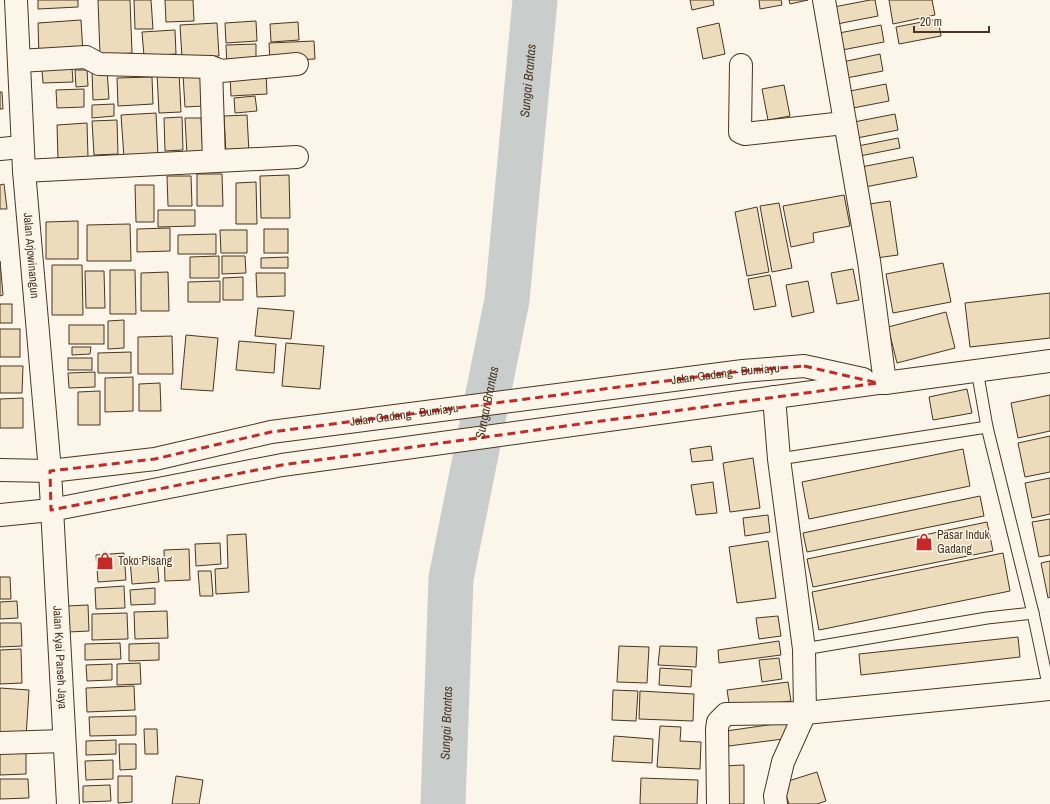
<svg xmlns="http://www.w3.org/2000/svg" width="1050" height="804" font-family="'Archivo Narrow',sans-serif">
<rect width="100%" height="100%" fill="#fbf6e9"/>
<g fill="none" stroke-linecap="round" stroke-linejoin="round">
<path stroke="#c9cecd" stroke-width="45" id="s1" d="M 443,804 L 451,578 L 507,300 L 535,0"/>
</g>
<g fill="#ecdcbc" stroke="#4a3520">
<path d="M 38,0 L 78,0 L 78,7 L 38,9 Z"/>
<path d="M 98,0 L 130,0 L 132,53 L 100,55 Z"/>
<path d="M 134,0 L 151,0 L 153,29 L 135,29 Z"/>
<path d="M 165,0 L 193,0 L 194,21 L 166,22 Z"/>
<path d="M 690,0 L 713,0 L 714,5 L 692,10 Z"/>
<path d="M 759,0 L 781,0 L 782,5 L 760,9 Z"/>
<path d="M 789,0 L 808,0 L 790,4 Z"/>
<path d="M 870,0 L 875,0 L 878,16 L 837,24 L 834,7 Z"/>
<path d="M 889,0 L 932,0 L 935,15 L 893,24 Z"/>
<path d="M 938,19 L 941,36 L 899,44 L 896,27 Z"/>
<path d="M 81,20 L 83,54 L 39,56 L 38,23 Z"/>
<path d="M 256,21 L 257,41 L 226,43 L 225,23 Z"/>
<path d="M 298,22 L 299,40 L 271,42 L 270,24 Z"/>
<path d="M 217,23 L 219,56 L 182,58 L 180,25 Z"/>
<path d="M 719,23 L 725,54 L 703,59 L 697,28 Z"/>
<path d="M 881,25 L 884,42 L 842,50 L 839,33 Z"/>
<path d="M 175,30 L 176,54 L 144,56 L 142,32 Z"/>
<path d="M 314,41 L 315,59 L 270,61 L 269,43 Z"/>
<path d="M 256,44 L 256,65 L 227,67 L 226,45 Z"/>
<path d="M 880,54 L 883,71 L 841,79 L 838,63 Z"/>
<path d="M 72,68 L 73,82 L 43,83 L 42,70 Z"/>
<path d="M 75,70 L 87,70 L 88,86 L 76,87 Z"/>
<path d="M 107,70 L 109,99 L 93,100 L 92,71 Z"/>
<path d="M 179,72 L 181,112 L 159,113 L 157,73 Z"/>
<path d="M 266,73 L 267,94 L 231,96 L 230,75 Z"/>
<path d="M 202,74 L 204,106 L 185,107 L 183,75 Z"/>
<path d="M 152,77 L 153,104 L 118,106 L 117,78 Z"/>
<path d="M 886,84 L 889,101 L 848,109 L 845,92 Z"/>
<path d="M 784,85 L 790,116 L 768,120 L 762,89 Z"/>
<path d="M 84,89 L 84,107 L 57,108 L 56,90 Z"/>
<path d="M 0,92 L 2,92 L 3,109 L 0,109 Z"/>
<path d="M 255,96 L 257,111 L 235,113 L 234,98 Z"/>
<path d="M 114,104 L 114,116 L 92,118 L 92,105 Z"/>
<path d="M 156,113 L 158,156 L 124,158 L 121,115 Z"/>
<path d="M 895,114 L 898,130 L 857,138 L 854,122 Z"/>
<path d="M 247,115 L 249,153 L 226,154 L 224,116 Z"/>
<path d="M 182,117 L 183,150 L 165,151 L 164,118 Z"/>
<path d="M 185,118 L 201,118 L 203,154 L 187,155 Z"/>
<path d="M 117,120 L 118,154 L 94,155 L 92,121 Z"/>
<path d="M 87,123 L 88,157 L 58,158 L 57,125 Z"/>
<path d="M 898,138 L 900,148 L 855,157 L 853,147 Z"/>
<path d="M 913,157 L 917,177 L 865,187 L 861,167 Z"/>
<path d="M 197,174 L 222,174 L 223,206 L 197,206 Z"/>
<path d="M 289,175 L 290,218 L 261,218 L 260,176 Z"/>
<path d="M 167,176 L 191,176 L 192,206 L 168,206 Z"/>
<path d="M 256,182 L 257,224 L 236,224 L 236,183 Z"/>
<path d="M 4,184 L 7,209 L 0,209 L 0,185 Z"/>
<path d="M 135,185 L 154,185 L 154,222 L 136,222 Z"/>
<path d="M 844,195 L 850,226 L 813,233 L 814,242 L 791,247 L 783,206 Z"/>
<path d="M 890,201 L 898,255 L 876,258 L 869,204 Z"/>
<path d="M 779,203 L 792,268 L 772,272 L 760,206 Z"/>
<path d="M 757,207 L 769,272 L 747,276 L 735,212 Z"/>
<path d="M 158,210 L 195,210 L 195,226 L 158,227 Z"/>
<path d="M 78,221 L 78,259 L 46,259 L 46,222 Z"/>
<path d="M 130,224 L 131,261 L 87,261 L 87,225 Z"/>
<path d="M 170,228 L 170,251 L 137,252 L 137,229 Z"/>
<rect x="264" y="229" width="24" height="24"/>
<path d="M 220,230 L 247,230 L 247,253 L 221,253 Z"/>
<path d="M 216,234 L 216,254 L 178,254 L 178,235 Z"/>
<path d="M 219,256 L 219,278 L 190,278 L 190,257 Z"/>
<path d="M 222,256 L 245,256 L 246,273 L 222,274 Z"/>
<path d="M 288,257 L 288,268 L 261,268 L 261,258 Z"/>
<path d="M 0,261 L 3,295 L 0,296 Z"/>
<path d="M 943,263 L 951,302 L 893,313 L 886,274 Z"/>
<path d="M 52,265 L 82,265 L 83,315 L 52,315 Z"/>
<path d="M 853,269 L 859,300 L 837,304 L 831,273 Z"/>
<path d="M 110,270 L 135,270 L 136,314 L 110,314 Z"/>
<path d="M 85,271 L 104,271 L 105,308 L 86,308 Z"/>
<path d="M 168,272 L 169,311 L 141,311 L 141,273 Z"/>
<path d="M 256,273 L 285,273 L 285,296 L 257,297 Z"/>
<path d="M 770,275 L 776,306 L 754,310 L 748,279 Z"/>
<path d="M 243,277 L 243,300 L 223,300 L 223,278 Z"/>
<path d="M 220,281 L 220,302 L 188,302 L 188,282 Z"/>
<path d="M 808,281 L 814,312 L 792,317 L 786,285 Z"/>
<path d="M 1050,293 L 1050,338 L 970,347 L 965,303 Z"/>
<rect x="0" y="304" width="12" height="19"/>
<path d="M 258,308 L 294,311 L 291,339 L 255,336 Z"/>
<path d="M 946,312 L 955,348 L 897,363 L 888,327 Z"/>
<path d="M 124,320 L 124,348 L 108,349 L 108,321 Z"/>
<rect x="69" y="325" width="35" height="19"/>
<rect x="0" y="329" width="20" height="28"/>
<path d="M 186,335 L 218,338 L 213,391 L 181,389 Z"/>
<path d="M 172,336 L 173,374 L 138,374 L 138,337 Z"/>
<path d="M 239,341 L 276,344 L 274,373 L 236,370 Z"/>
<path d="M 286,343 L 324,346 L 320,389 L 282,386 Z"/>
<path d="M 72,347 L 91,347 L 90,354 L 72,355 Z"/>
<path d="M 131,352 L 131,373 L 98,373 L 98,353 Z"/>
<rect x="68" y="358" width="24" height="12"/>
<path d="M 0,366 L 23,366 L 22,393 L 0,393 Z"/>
<path d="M 95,372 L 95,387 L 69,388 L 68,373 Z"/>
<path d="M 133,377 L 133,411 L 105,412 L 105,378 Z"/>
<path d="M 160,383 L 161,411 L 139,411 L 139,384 Z"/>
<path d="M 967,389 L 972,413 L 933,420 L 929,397 Z"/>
<path d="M 100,391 L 100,425 L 78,425 L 78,392 Z"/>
<path d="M 1050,395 L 1050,431 L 1018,438 L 1011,403 Z"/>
<path d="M 23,398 L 23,428 L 0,428 L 0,399 Z"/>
<path d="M 1050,436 L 1050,472 L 1025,477 L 1018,443 Z"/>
<path d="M 711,446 L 713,460 L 692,462 L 690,449 Z"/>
<path d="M 963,449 L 970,486 L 809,519 L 802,482 Z"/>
<path d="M 753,458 L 760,508 L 730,512 L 723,463 Z"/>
<path d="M 1050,478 L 1050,514 L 1032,518 L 1025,483 Z"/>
<path d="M 713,482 L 717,513 L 696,515 L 691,485 Z"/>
<path d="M 980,496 L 984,516 L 807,552 L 803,533 Z"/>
<path d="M 768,515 L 770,532 L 745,536 L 743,518 Z"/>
<path d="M 1050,519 L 1050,555 L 1039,557 L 1032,522 Z"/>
<path d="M 987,522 L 993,551 L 813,587 L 807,559 Z"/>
<path d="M 246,534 L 249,592 L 216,594 L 215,569 L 228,568 L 227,535 Z"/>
<path d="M 768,541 L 776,598 L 737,603 L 729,547 Z"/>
<path d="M 220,543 L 221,564 L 196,566 L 195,544 Z"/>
<path d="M 189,549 L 190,580 L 165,581 L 164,550 Z"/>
<path d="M 124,553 L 126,580 L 98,582 L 96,555 Z"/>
<path d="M 1003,553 L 1010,591 L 819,630 L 812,592 Z"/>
<path d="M 157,558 L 159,582 L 132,584 L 130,559 Z"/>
<path d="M 1050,561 L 1050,597 L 1048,598 L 1041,563 Z"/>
<path d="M 198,571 L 211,571 L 213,596 L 200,596 Z"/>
<path d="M 0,577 L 10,577 L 11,599 L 0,599 Z"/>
<path d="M 124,586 L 125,608 L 96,609 L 95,588 Z"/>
<path d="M 155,588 L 155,604 L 131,605 L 130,590 Z"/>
<path d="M 17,601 L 18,618 L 0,619 L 0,602 Z"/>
<path d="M 88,605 L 89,631 L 68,632 L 67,606 Z"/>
<path d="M 167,611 L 168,638 L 135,639 L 134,612 Z"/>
<path d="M 127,613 L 128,639 L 92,640 L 92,614 Z"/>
<path d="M 778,616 L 781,636 L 759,639 L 756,618 Z"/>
<path d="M 0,623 L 21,623 L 22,646 L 0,647 Z"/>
<path d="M 1018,637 L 1020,657 L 861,675 L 859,654 Z"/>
<path d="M 779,641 L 781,655 L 719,663 L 718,650 Z"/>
<path d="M 120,643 L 121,659 L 85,660 L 85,644 Z"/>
<path d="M 159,643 L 159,660 L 129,661 L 129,644 Z"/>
<path d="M 619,646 L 649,647 L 647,683 L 617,682 Z"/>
<path d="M 660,646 L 697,647 L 696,667 L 658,665 Z"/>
<path d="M 21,649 L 22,683 L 0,684 L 0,650 Z"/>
<path d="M 779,658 L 782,679 L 762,682 L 759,660 Z"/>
<path d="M 140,663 L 141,684 L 117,685 L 117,664 Z"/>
<path d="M 112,664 L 112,680 L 87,681 L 86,665 Z"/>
<path d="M 660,668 L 692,670 L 691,687 L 659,685 Z"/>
<path d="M 788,682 L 791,701 L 730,709 L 727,690 Z"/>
<path d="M 134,686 L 135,710 L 87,712 L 86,688 Z"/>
<path d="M 0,688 L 29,690 L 26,737 L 0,735 Z"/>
<path d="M 613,690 L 638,691 L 636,721 L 612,720 Z"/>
<path d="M 640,691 L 694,694 L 693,721 L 639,719 Z"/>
<path d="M 136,716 L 136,735 L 90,736 L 89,717 Z"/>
<path d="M 789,722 L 791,738 L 729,746 L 726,731 Z"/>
<path d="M 660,726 L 681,727 L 680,741 L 701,742 L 700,769 L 657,767 Z"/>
<path d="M 144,729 L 157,729 L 158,754 L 145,754 Z"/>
<path d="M 614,736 L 653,739 L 652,763 L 612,761 Z"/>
<path d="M 116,740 L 116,754 L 86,755 L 86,741 Z"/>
<path d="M 119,744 L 136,744 L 136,769 L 120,770 Z"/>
<path d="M 26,749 L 26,774 L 0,775 L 0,750 Z"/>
<path d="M 113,760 L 113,779 L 86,780 L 85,761 Z"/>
<path d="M 744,765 L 744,804 L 724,804 L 723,766 Z"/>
<path d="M 817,772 L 826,801 L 817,804 L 789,804 L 782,783 Z"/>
<path d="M 118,776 L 132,776 L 132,802 L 118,803 Z"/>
<path d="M 176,776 L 203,780 L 199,804 L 172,804 Z"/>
<path d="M 641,778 L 698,780 L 697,804 L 640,804 Z"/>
<path d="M 0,779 L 28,779 L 29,798 L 0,799 Z"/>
<path d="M 110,785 L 111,801 L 83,802 L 83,786 Z"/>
</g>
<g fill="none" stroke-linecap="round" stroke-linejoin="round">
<g stroke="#4a3520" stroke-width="13">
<g id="lane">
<path d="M 779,459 L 987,427"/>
<path d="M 1033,613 L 1049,689"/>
<path d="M 804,649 L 987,618 L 1033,613 L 987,427 L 977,370"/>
</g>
</g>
<g stroke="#4a3520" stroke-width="24">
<g id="street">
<path d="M 824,0 L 869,261 L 885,383"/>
<path d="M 19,61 L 86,57 L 99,64 L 211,67 L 221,71 L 297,64"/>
<path d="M 741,65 L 740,132 L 745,134 L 844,123"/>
<path d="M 211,67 L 214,161"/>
<path d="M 0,149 L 22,147"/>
<path d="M 24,171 L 297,157"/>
<path d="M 774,397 L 779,459 L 804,649 L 805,713 L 783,762 L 775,796 L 776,804"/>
<path d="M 0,743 L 64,741"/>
<path d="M 718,804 L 717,729 L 718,722 L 726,714 L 805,713 L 1050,689"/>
</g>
</g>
<g stroke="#4a3520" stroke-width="24">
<g id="secondary">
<path id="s2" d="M 16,0 L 24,171 L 50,471 L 68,804"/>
</g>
</g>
<g stroke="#4a3520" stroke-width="24">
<g id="primary">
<path id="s3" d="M 0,470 L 50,471 L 155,459 L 271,432 L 743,371 L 804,366 L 863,379"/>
<path d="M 0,515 L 51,510 L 282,465 L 878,383 L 885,383 L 1050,361"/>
</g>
</g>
<use href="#lane" stroke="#fbf6e9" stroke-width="11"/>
<use href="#street" stroke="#fbf6e9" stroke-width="22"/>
<use href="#secondary" stroke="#fbf6e9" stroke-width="22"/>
<use href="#primary" stroke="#fbf6e9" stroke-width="22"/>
</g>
<path fill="none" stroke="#c62828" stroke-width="3" stroke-dasharray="8 5" stroke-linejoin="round" d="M 804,366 L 878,383 L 282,465 L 51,510 L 50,471 L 155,459 L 271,432 L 743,371 Z"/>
<defs>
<g id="shop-bare" transform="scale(1.38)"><path d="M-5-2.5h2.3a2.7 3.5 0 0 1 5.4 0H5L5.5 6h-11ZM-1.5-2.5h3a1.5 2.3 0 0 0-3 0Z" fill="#c62828" stroke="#fbf6e9" stroke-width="2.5" paint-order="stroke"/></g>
</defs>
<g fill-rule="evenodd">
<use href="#shop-bare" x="924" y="542"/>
<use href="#shop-bare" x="105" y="561"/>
</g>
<g text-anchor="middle" stroke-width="3" stroke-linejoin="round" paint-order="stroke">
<g font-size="12" fill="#4a3520" stroke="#fbf6e9">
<text dy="4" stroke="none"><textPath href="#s2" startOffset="256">Jalan Arjowinangun</textPath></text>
<text dy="4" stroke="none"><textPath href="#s3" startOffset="733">Jalan Gadang - Bumiayu</textPath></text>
<text dy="4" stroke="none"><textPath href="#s3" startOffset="409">Jalan Gadang - Bumiayu</textPath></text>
<text dy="4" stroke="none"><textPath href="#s2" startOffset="659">Jalan Kyai Parseh Jaya</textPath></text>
</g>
<g font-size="12" fill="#4a3520" stroke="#fbf6e9" text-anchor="start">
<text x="937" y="539">Pasar Induk<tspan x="937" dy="14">Gadang</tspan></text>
<text x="118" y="565">Toko Pisang</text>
</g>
<g font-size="13" font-style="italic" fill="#4a3520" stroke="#fbf6e9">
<text dy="5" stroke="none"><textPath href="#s1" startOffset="730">Sungai Brantas</textPath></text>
<text dy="5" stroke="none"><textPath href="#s1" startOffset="405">Sungai Brantas</textPath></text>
<text dy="5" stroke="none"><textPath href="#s1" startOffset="81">Sungai Brantas</textPath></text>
</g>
</g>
<path d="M914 26v6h75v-6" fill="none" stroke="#4a3520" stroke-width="2"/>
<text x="920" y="26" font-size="12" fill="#4a3520" stroke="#fbf6e9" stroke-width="3" paint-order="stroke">20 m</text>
</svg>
